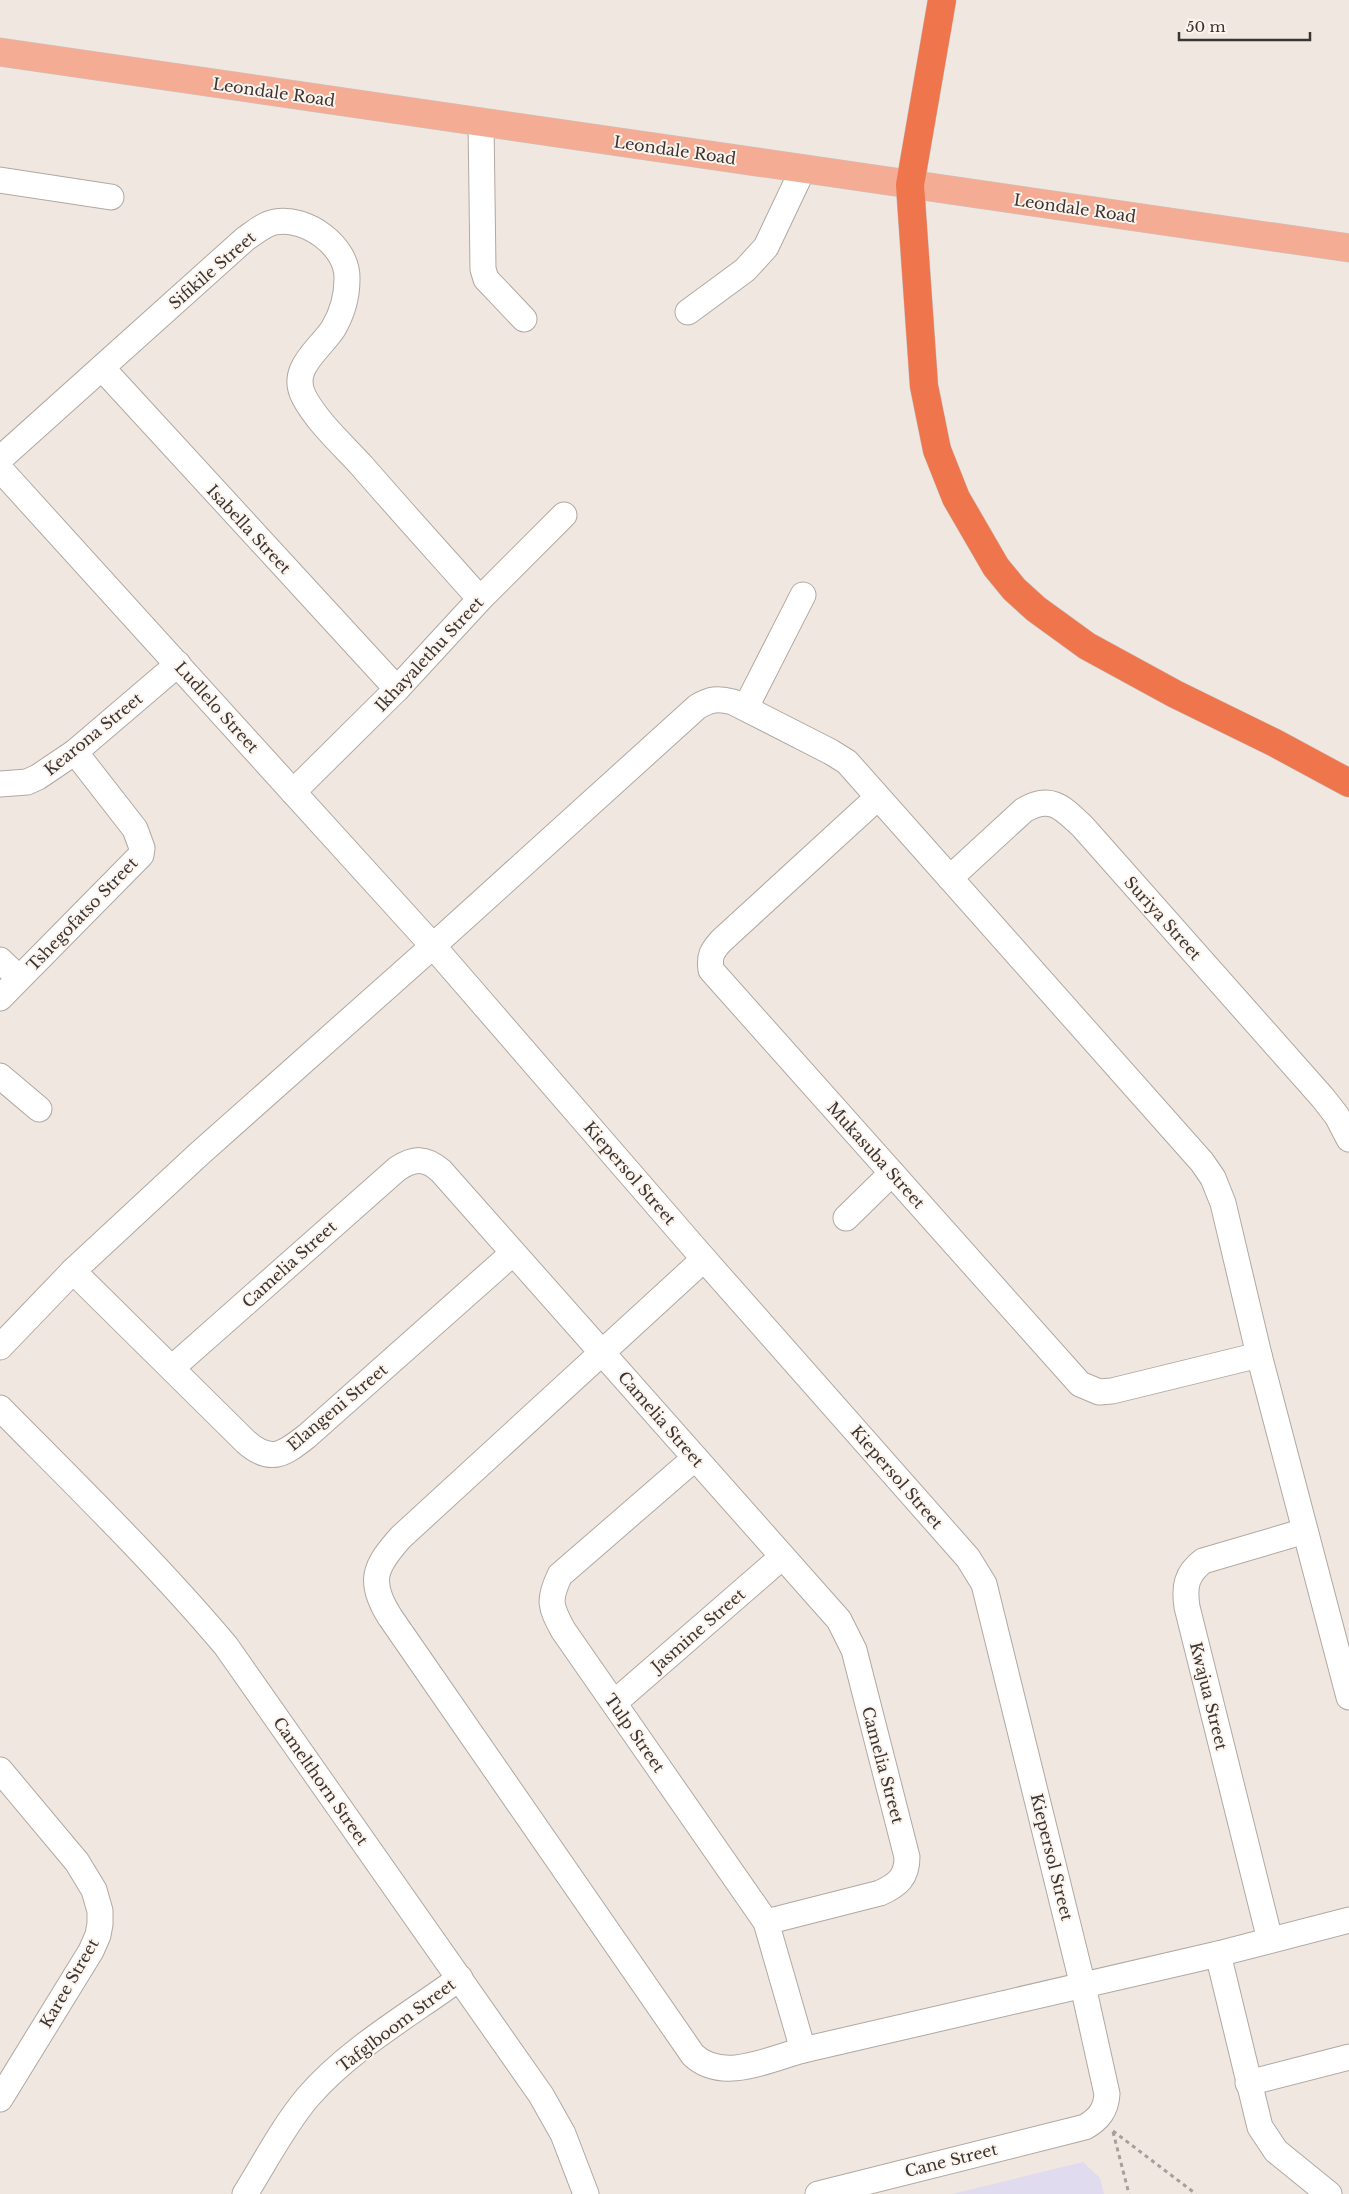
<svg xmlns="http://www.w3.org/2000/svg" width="1349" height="2194" font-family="'Libre Baskerville',serif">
<rect width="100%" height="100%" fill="#f0e7e1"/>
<path fill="#e1dbf0" d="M 1083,2162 L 1100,2178 L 1104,2194 L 952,2194 Z"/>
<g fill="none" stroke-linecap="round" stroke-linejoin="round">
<g stroke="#b1a8a2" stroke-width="27">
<g id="minor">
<path d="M 481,122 L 483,269 L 486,279 L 524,319"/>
<path d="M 0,180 L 111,197"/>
<path d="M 688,312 L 745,270 L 766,247 L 803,169"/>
<path d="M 102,368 L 397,689"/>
<path d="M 0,459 L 245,239 C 254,233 264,224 275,222 C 306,216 348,246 347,279 C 347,296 342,314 333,329 C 319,350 289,369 304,397 C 318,423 343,445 362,466 C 401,511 441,555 480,599"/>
<path d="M 0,469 L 433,946 L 704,1259 L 968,1558 L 984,1584 L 1083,1986 L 1107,2094 C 1106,2110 1099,2119 1085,2127 L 818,2194"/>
<path d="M 746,707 L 803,595"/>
<path d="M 0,784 L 27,782 L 38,777 L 75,752 L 178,664"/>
<path d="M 293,792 L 397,689 L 480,599 L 564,515"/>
<path d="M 877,798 L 721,941 C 712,951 709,956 711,970 L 1080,1384 L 1099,1392 L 1112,1391 L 1259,1355"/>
<path d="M 950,878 L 1024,810 C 1051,794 1063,808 1083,827 L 1323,1098 L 1337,1116 L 1349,1139"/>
<path d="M 0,960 L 19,978"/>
<path d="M 0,998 L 141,855 L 142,848 L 135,829 L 75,752"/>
<path d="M 0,1076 L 39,1109"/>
<path d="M 846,1218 L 892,1173"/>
<path d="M 704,1259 L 401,1537 C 375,1566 367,1581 390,1617 L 693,2055 C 722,2083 770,2059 803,2050 L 1218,1954 L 1349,1920"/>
<path d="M 73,1271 L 246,1442 C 271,1464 284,1454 307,1436 L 513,1253"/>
<path d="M 0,1347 L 73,1271 L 199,1154 L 433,946 L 697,707 C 710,699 718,698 733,702 L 831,752 L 847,762 L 1202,1162 L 1213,1178 L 1223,1203 L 1259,1355 L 1349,1697"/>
<path d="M 172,1368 L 397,1169 C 414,1158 425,1157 441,1171 L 839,1620 L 854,1650 L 907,1857 C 907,1877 898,1885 880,1893 L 766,1922"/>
<path d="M 0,1408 C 77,1486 155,1562 226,1646 L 541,2095 L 563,2134 L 586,2194"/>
<path d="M 695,1458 L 560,1575 C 548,1600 550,1606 563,1630 L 766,1922 L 803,2050"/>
<path d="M 614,1703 L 782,1557"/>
<path d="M 0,1770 L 77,1862 L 94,1890 L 100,1911 L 100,1924 L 98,1935 L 91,1951 L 0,2099"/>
<path d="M 1270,1940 L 1187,1607 C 1184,1587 1186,1574 1203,1561 L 1305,1531"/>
<path d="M 1218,1954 L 1260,2127 L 1276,2151 L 1329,2194"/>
<path d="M 1248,2083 L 1349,2057"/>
<path d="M 245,2194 C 265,2162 283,2127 307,2098 C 348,2050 409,2015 460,1978"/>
</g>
</g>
<g stroke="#c8c6c6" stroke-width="29">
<path id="major" d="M 0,52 L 1349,248"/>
</g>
<g stroke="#c8c6c6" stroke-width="29">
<path id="highway" d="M 942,0 L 910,185 L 924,386 L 937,450 L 956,498 L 996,567 L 1014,589 L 1036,609 L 1087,646 L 1175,694 L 1275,743 L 1349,783"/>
</g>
<g stroke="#a69f9a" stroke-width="3" stroke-dasharray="4 4" stroke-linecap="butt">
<path d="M 1113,2131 L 1196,2194"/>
<path d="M 1113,2132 L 1129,2194"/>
</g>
<use href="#minor" stroke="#fff" stroke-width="25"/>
<use href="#major" stroke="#f5ac94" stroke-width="28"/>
<use href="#highway" stroke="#ef754d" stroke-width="28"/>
</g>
<g text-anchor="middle" stroke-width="4" stroke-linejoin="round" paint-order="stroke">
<g font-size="16" fill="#393533" stroke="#fdf4ee">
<text transform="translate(274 92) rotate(8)" y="6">Leondale Road</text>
<text transform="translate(675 150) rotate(8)" y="6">Leondale Road</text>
<text transform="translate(1075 208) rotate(8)" y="6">Leondale Road</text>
<text transform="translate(212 270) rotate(-41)" y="6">Sifikile Street</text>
<text transform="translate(249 529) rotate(47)" y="6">Isabella Street</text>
<text transform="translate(429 654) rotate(-47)" y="6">Ikhayalethu Street</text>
<text transform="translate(217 707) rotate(48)" y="6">Ludlelo Street</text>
<text transform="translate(93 734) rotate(-39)" y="6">Kearona Street</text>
<text transform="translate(82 914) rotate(-46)" y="6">Tshegofatso Street</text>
<text transform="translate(1163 918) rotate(48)" y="6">Suriya Street</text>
<text transform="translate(876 1155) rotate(48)" y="6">Mukasuba Street</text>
<text transform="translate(630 1173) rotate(49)" y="6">Kiepersol Street</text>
<text transform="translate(289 1264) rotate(-42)" y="6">Camelia Street</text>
<text transform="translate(337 1407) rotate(-40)" y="6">Elangeni Street</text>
<text transform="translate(661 1419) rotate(49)" y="6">Camelia Street</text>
<text transform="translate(897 1477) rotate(49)" y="6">Kiepersol Street</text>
<text transform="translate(698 1630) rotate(-41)" y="6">Jasmine Street</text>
<text transform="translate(1209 1696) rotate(76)" y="6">Kwajua Street</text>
<text transform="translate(635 1733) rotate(55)" y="6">Tulp Street</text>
<text transform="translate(883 1765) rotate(75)" y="6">Camelia Street</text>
<text transform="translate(321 1781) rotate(55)" y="6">Camelthorn Street</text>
<text transform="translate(1052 1857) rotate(76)" y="6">Kiepersol Street</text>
<text transform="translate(69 1983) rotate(-60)" y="6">Karee Street</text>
<text transform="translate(396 2025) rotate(-37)" y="6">Tafglboom Street</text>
<text transform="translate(951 2160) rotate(-14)" y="6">Cane Street</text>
</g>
</g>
<path d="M1179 32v8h131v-8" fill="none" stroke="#393533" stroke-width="2.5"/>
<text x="1186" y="32" font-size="15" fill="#393533" stroke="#fdf4ee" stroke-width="4" paint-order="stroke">50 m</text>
</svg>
